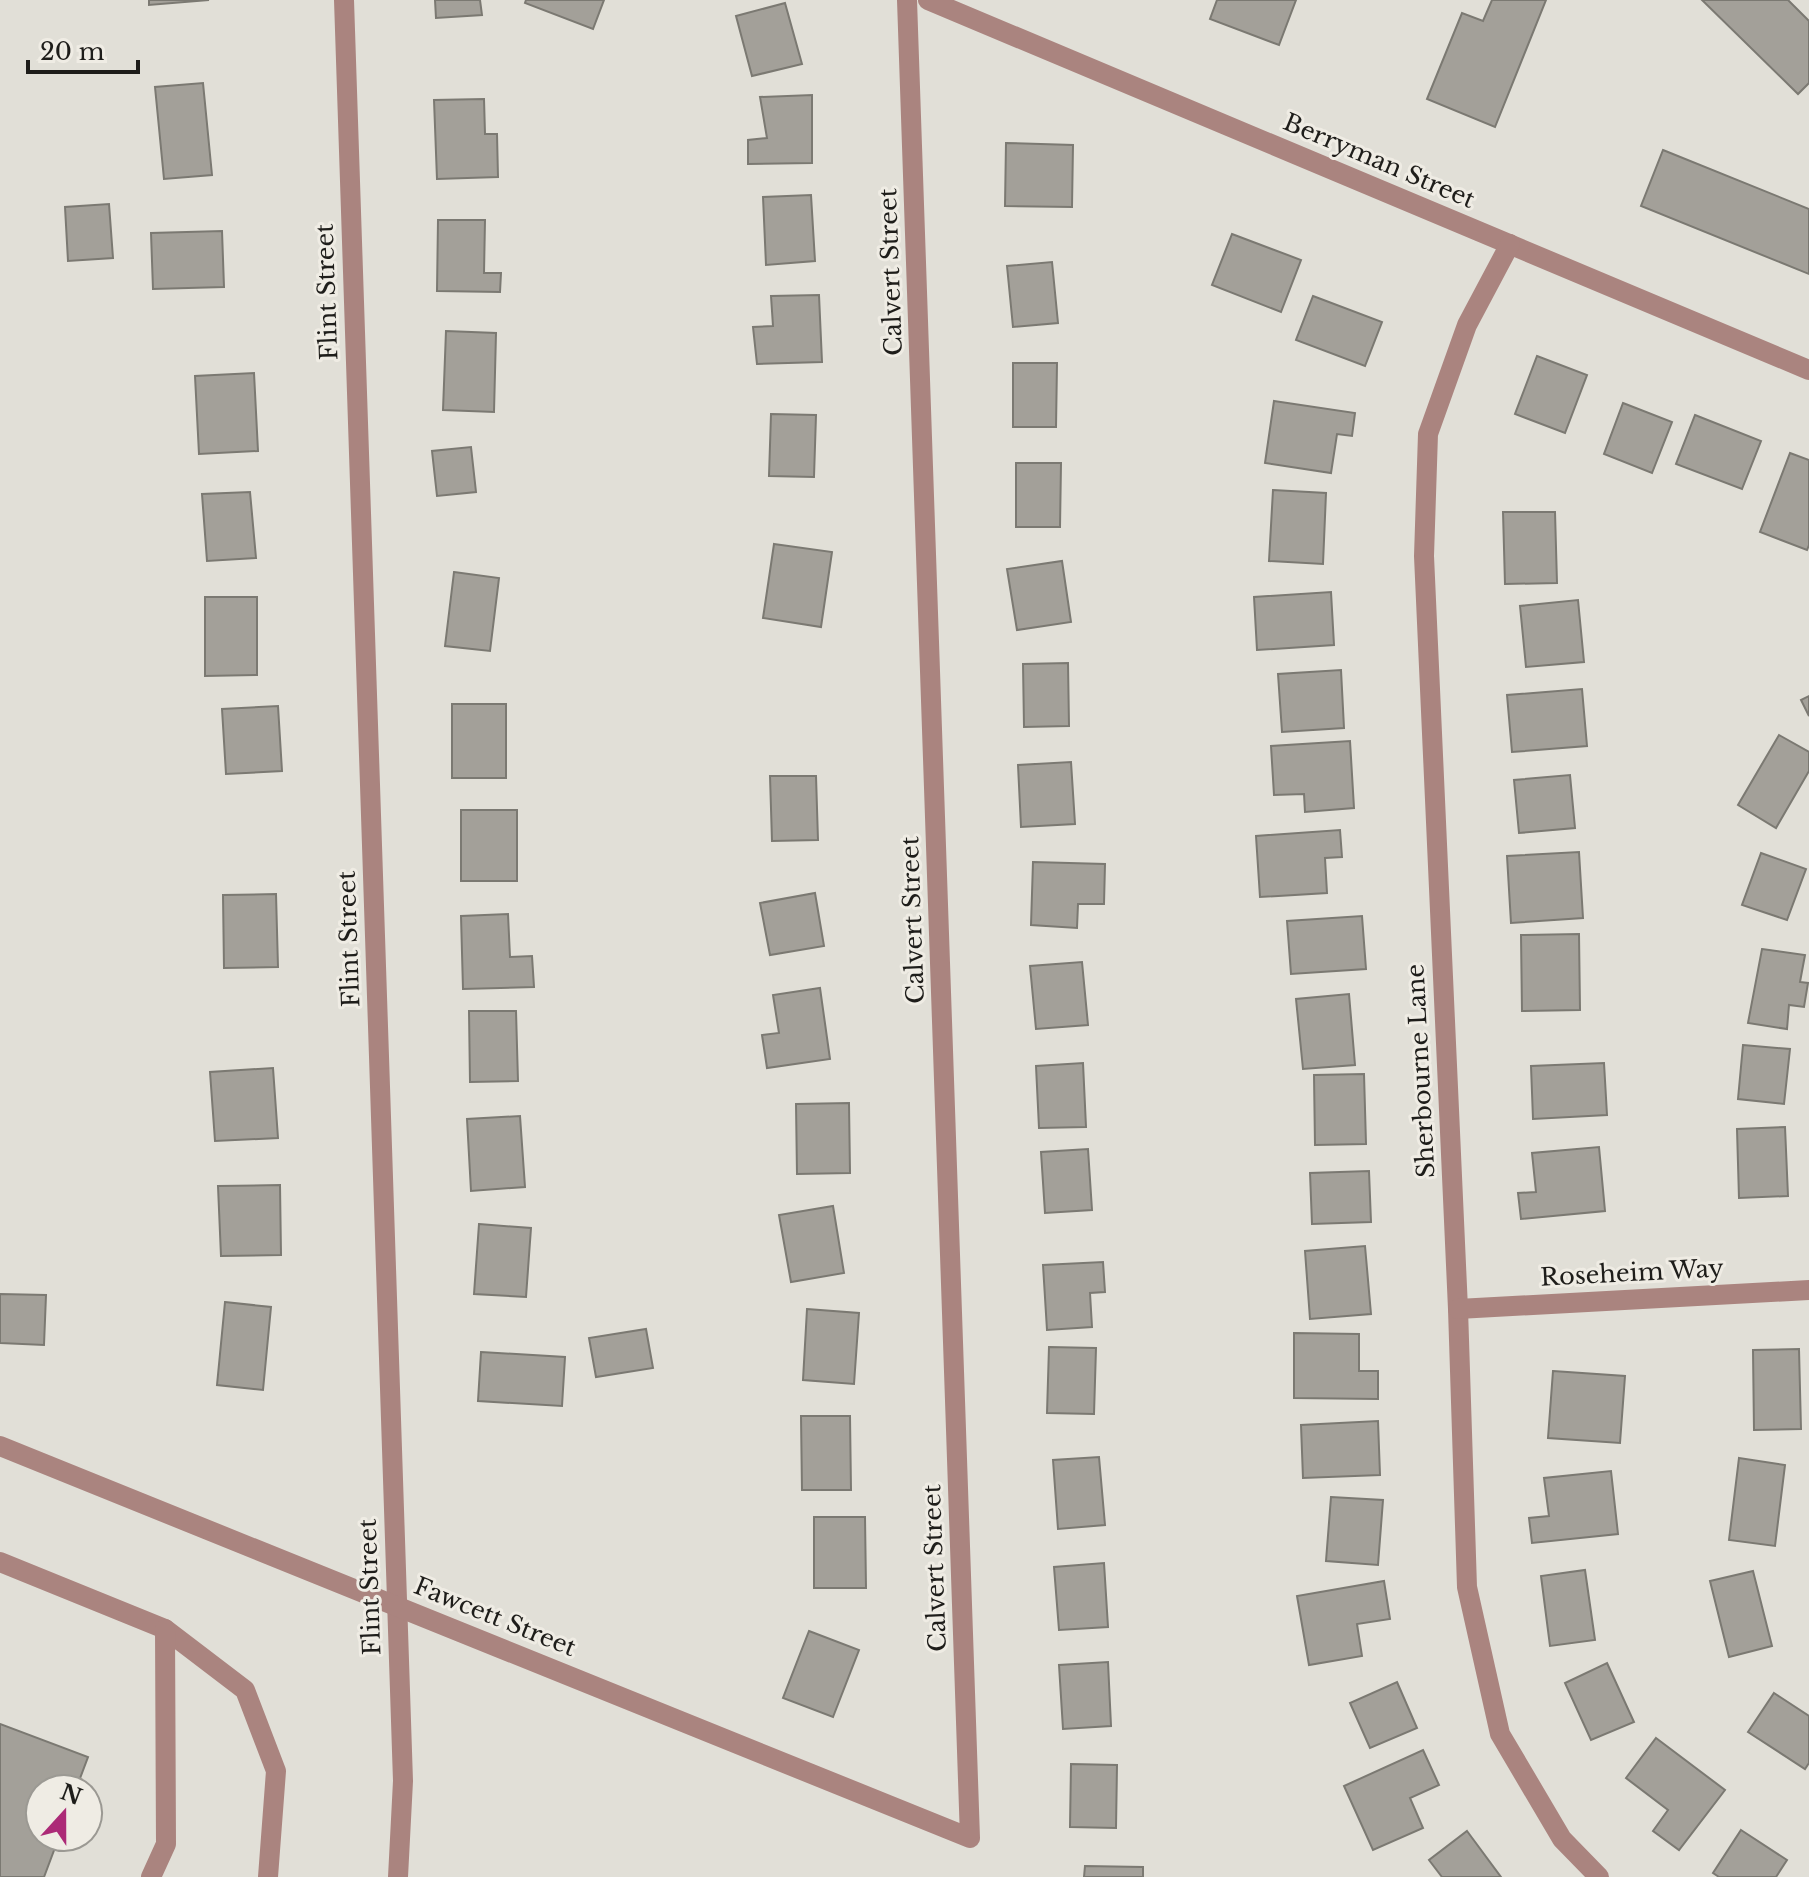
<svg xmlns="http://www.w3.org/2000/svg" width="1809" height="1877" font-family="'Libre Baskerville',serif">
<rect width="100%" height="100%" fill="#e1dfd7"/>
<g fill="#a3a099" stroke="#7b7972" stroke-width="2">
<path d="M 149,0 L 209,0 L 149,5 Z"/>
<path d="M 435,0 L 480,0 L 482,15 L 436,18 Z"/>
<path d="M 526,0 L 604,0 L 593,29 L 525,3 Z"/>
<path d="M 1217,0 L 1296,0 L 1279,45 L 1210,19 Z"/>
<path d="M 1492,0 L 1546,0 L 1495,127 L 1427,99 L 1462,13 L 1483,21 Z"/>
<path d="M 1702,0 L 1788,0 L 1809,21 L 1809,83 L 1798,94 Z"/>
<path d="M 785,3 L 802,64 L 752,76 L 736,16 Z"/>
<path d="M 203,83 L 212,175 L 164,179 L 155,87 Z"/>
<path d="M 812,95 L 812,163 L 748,164 L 748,140 L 767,138 L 760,97 Z"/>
<path d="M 484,99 L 485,134 L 497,134 L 498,177 L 437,179 L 434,100 Z"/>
<path d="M 1006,143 L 1073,145 L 1072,207 L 1005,206 Z"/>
<path d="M 1663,150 L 1809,209 L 1809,274 L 1641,206 Z"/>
<path d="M 811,195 L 815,261 L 766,265 L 763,197 Z"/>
<path d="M 109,204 L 113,258 L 68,261 L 65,207 Z"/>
<path d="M 438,220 L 485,220 L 484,273 L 501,273 L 500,292 L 437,291 Z"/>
<path d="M 222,231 L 224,287 L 153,289 L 151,233 Z"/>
<path d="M 1232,234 L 1301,260 L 1281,312 L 1212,285 Z"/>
<path d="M 1052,262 L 1058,323 L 1013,327 L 1007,266 Z"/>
<path d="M 819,295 L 822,362 L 757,364 L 753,327 L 773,326 L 771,296 Z"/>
<path d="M 1313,296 L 1382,322 L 1365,366 L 1296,340 Z"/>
<path d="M 446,331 L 496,333 L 494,412 L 443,410 Z"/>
<path d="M 1537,356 L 1587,375 L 1565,433 L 1515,414 Z"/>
<path d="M 1013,363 L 1057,363 L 1056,427 L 1013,427 Z"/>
<path d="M 254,373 L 258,451 L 199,454 L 195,376 Z"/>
<path d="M 1274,401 L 1355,413 L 1352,436 L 1337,434 L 1331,473 L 1265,463 Z"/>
<path d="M 1623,403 L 1672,422 L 1652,473 L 1604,454 Z"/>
<path d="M 771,414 L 816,415 L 814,477 L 769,476 Z"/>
<path d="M 1695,415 L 1761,441 L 1742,489 L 1676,464 Z"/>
<path d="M 471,447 L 476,492 L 437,496 L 432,451 Z"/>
<path d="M 1790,453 L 1809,460 L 1809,545 L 1807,550 L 1760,532 Z"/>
<path d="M 1016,463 L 1061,463 L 1060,527 L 1016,527 Z"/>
<path d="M 1273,490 L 1326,493 L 1323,564 L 1269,561 Z"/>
<path d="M 250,492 L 256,558 L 207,561 L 202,494 Z"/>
<path d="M 1503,512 L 1555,512 L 1557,583 L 1505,584 Z"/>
<path d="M 774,544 L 832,552 L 821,627 L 763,618 Z"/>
<path d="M 1062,561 L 1071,622 L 1017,630 L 1007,569 Z"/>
<path d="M 454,572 L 499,578 L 490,651 L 445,646 Z"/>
<path d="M 1331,592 L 1334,645 L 1257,650 L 1254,597 Z"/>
<path d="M 205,597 L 257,597 L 257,675 L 205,676 Z"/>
<path d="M 1578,600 L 1584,662 L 1526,667 L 1520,606 Z"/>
<path d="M 1068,663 L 1069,726 L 1024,727 L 1023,664 Z"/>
<path d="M 1341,670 L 1344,728 L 1282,732 L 1278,674 Z"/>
<path d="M 1582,689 L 1587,746 L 1512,752 L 1507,695 Z"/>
<path d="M 1809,696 L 1809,716 L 1801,700 Z"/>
<rect x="452" y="704" width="54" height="74"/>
<path d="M 278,706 L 282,771 L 226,774 L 222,709 Z"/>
<path d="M 1779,735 L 1809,752 L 1809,771 L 1776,828 L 1738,805 Z"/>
<path d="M 1350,741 L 1354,808 L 1305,812 L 1304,794 L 1274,795 L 1271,746 Z"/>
<path d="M 1071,762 L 1075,824 L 1021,827 L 1018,765 Z"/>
<path d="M 1570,775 L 1575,828 L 1519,833 L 1514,780 Z"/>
<path d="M 770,776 L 816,776 L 818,840 L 772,841 Z"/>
<rect x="461" y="810" width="56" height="71"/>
<path d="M 1340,830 L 1342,857 L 1325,858 L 1327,893 L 1260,897 L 1256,836 Z"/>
<path d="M 1579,852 L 1583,918 L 1511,923 L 1507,856 Z"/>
<path d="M 1761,853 L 1806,869 L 1787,920 L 1742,905 Z"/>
<path d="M 1033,862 L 1105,864 L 1104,904 L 1078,904 L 1077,928 L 1031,925 Z"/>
<path d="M 815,893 L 824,946 L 770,955 L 760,903 Z"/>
<path d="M 276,894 L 278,967 L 224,968 L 223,895 Z"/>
<path d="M 508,914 L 510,957 L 532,956 L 534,987 L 463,989 L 461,916 Z"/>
<path d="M 1362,916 L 1366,969 L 1291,974 L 1287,921 Z"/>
<path d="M 1579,934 L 1580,1010 L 1522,1011 L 1521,935 Z"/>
<path d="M 1762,949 L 1805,955 L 1800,982 L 1808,983 L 1804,1007 L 1789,1005 L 1787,1029 L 1748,1023 Z"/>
<path d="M 1082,962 L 1088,1025 L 1036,1029 L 1030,966 Z"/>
<path d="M 820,988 L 830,1059 L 767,1068 L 762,1035 L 779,1033 L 773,995 Z"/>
<path d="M 1349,994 L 1355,1065 L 1303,1069 L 1296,999 Z"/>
<path d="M 469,1011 L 516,1011 L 518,1081 L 470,1082 Z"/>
<path d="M 1743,1045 L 1790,1049 L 1784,1104 L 1738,1099 Z"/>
<path d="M 1083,1063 L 1086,1127 L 1039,1128 L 1036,1066 Z"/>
<path d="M 1604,1063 L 1607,1115 L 1533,1119 L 1531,1066 Z"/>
<path d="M 273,1068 L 278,1138 L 215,1141 L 210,1072 Z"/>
<path d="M 1364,1074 L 1366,1144 L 1315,1145 L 1314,1075 Z"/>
<path d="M 849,1103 L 850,1173 L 797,1174 L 796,1104 Z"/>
<path d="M 520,1116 L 525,1187 L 471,1191 L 467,1119 Z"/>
<path d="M 1785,1127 L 1788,1196 L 1739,1198 L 1737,1129 Z"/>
<path d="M 1599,1147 L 1605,1211 L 1521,1219 L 1518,1193 L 1536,1192 L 1532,1153 Z"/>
<path d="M 1088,1149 L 1092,1210 L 1045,1213 L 1041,1152 Z"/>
<path d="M 1369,1171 L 1371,1222 L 1312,1224 L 1310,1173 Z"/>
<path d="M 280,1185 L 281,1255 L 221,1256 L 218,1186 Z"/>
<path d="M 833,1206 L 844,1273 L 791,1282 L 779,1215 Z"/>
<path d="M 479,1224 L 531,1228 L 526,1297 L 474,1294 Z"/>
<path d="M 1365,1246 L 1371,1314 L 1310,1319 L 1305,1251 Z"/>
<path d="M 1103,1262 L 1105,1292 L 1090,1293 L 1092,1327 L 1047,1330 L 1043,1265 Z"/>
<path d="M 0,1294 L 46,1295 L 44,1345 L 0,1343 Z"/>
<path d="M 225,1302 L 271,1307 L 263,1390 L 217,1385 Z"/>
<path d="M 807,1309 L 859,1313 L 854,1384 L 803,1380 Z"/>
<path d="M 646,1329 L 653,1368 L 596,1377 L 589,1338 Z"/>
<path d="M 1294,1333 L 1359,1334 L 1359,1371 L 1378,1371 L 1378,1399 L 1294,1398 Z"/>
<path d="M 1049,1347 L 1096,1348 L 1094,1414 L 1047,1413 Z"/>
<path d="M 1799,1349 L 1801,1429 L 1754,1430 L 1753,1350 Z"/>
<path d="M 481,1352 L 565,1357 L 562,1406 L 478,1401 Z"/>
<path d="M 1553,1371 L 1625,1376 L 1620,1443 L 1548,1438 Z"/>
<path d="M 801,1416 L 850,1416 L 851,1490 L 802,1490 Z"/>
<path d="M 1378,1421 L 1380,1475 L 1303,1478 L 1301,1425 Z"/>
<path d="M 1099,1457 L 1105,1525 L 1058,1529 L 1053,1460 Z"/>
<path d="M 1739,1458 L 1785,1465 L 1775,1546 L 1729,1540 Z"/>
<path d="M 1611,1471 L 1618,1534 L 1532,1543 L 1529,1518 L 1549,1516 L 1544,1478 Z"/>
<path d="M 1331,1497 L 1383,1500 L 1378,1565 L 1326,1561 Z"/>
<path d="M 814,1517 L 865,1517 L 866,1588 L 814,1588 Z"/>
<path d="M 1104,1563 L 1108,1627 L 1059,1630 L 1054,1567 Z"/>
<path d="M 1585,1570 L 1595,1640 L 1550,1646 L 1541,1576 Z"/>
<path d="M 1753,1571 L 1772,1646 L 1729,1657 L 1710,1581 Z"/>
<path d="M 1384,1581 L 1390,1619 L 1357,1624 L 1362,1656 L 1309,1665 L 1297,1596 Z"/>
<path d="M 809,1631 L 859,1650 L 833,1717 L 783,1698 Z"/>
<path d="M 1108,1662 L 1111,1726 L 1063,1729 L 1059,1665 Z"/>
<path d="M 1607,1663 L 1634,1722 L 1591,1740 L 1565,1683 Z"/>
<path d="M 1397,1682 L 1417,1728 L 1370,1748 L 1350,1703 Z"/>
<path d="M 1774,1693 L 1809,1716 L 1809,1763 L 1805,1769 L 1748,1732 Z"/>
<path d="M 0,1724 L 88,1757 L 76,1789 L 40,1789 L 40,1837 L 59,1837 L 44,1877 L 0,1877 Z"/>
<path d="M 1656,1738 L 1725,1790 L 1679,1850 L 1653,1831 L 1668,1810 L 1626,1778 Z"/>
<path d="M 1423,1750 L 1439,1785 L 1410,1798 L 1423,1828 L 1373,1850 L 1344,1786 Z"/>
<path d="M 1071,1764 L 1117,1765 L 1116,1828 L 1070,1827 Z"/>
<path d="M 1741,1830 L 1787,1860 L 1776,1877 L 1719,1877 L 1713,1873 Z"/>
<path d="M 1467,1831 L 1501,1877 L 1442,1877 L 1429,1860 Z"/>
<path d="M 1085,1866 L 1143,1867 L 1143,1877 L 1084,1877 Z"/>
</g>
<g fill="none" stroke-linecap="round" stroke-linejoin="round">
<g stroke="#aa847f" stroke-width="20">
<path d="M 0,1562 L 165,1629 L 245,1690 L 276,1771 L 268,1877"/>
<path d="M 151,1877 L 166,1844 L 165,1629"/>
</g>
<g stroke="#aa847f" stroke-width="20">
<path d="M 344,0 L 403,1781 L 398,1877"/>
<path d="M 928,0 L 1809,370"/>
<path d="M 1510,244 L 1467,325 L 1428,434 L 1424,556 L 1458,1309 L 1467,1587 L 1500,1734 L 1562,1839 L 1599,1877"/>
<path d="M 1458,1309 L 1809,1290"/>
<path d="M 0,1446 L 970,1838 L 907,0"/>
</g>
</g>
<g text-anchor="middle" stroke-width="6" stroke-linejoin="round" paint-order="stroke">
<g font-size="24" fill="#1e1d1a" stroke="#efece4">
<text transform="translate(1379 161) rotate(23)" y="8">Berryman Street</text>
<text transform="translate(891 272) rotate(-92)" y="8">Calvert Street</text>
<text transform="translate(327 292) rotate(-92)" y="8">Flint Street</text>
<text transform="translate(913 920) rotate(-92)" y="8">Calvert Street</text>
<text transform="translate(349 939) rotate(-92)" y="8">Flint Street</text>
<text transform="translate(1421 1071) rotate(-93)" y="8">Sherbourne Lane</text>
<text transform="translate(1632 1273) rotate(-3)" y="8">Roseheim Way</text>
<text transform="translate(935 1568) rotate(-92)" y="8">Calvert Street</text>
<text transform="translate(370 1587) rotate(-92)" y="8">Flint Street</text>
<text transform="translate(495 1617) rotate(22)" y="8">Fawcett Street</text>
</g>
</g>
<g transform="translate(64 1813) rotate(21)"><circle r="38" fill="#efece4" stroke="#9b9993" stroke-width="2"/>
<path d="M0-6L14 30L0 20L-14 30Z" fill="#ac2a77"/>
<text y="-12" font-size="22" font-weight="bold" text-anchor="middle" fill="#1e1d1a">N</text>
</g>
<path d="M28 60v12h110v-12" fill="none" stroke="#1e1d1a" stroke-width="4"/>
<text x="40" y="60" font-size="24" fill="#1e1d1a" stroke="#efece4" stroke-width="6" paint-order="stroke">20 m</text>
</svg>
